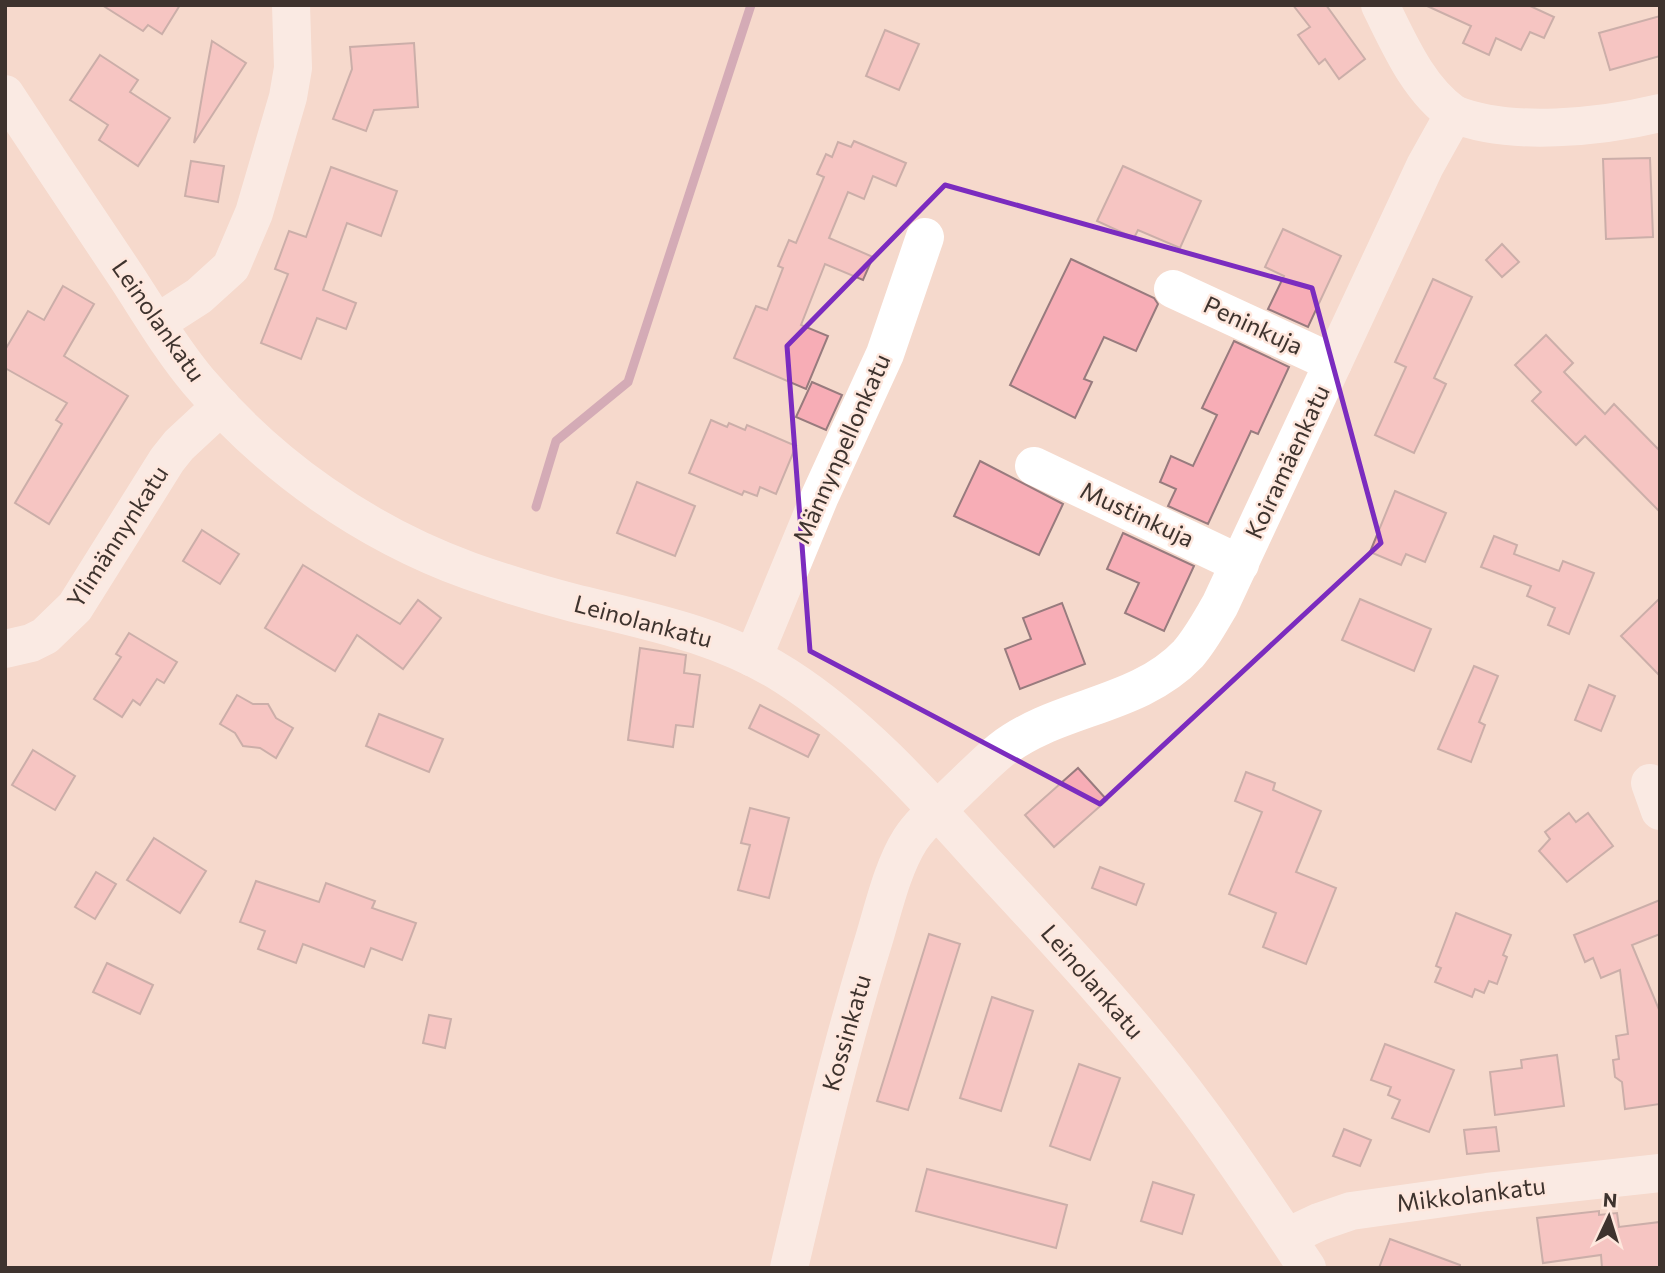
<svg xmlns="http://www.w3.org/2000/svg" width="1665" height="1273" font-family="Commissioner,sans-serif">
<rect width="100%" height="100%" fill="#f5d9cc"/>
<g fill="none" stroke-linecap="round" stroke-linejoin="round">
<path stroke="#ab749b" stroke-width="9" d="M 536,507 L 556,441 L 628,382 L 751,5"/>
</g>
<g fill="#f7adb6" stroke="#987b7e" stroke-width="2">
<path d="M 102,5 L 180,5 L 162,34 L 148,25 L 143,31 Z"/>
<path d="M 1293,5 L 1326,5 L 1365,59 L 1339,79 L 1325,59 L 1319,64 L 1298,35 L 1310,27 Z"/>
<path d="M 1425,5 L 1528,5 L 1554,17 L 1544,38 L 1530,32 L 1521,50 L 1496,38 L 1489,55 L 1463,43 L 1471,26 Z"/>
<path d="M 1660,16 L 1660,56 L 1610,70 L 1599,33 Z"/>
<path d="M 885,30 L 919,44 L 899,90 L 866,76 Z"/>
<path d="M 212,41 L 246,63 L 194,143 L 206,73 Z"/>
<path d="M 414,43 L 418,107 L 374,110 L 366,131 L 333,119 L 352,69 L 350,47 Z"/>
<path d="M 100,55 L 138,80 L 130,92 L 170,118 L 138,166 L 99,140 L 108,125 L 70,100 Z"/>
<path d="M 854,141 L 906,163 L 896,186 L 873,176 L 864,199 L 848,192 L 829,238 L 873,257 L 863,280 L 825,264 L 801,325 L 828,336 L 806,389 L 734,358 L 756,306 L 767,310 L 783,268 L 778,266 L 789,240 L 796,243 L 824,177 L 817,174 L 826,154 L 832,157 L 838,142 L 851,147 Z"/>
<path d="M 1650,158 L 1653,237 L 1606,239 L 1603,159 Z"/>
<path d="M 191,161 L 224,166 L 218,202 L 185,196 Z"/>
<path d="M 1123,166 L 1201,201 L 1180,248 L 1138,230 L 1134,238 L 1097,221 Z"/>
<path d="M 331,167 L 397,191 L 381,236 L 347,223 L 323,290 L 356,303 L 346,329 L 317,318 L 301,359 L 261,343 L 288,274 L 275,269 L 289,231 L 306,237 Z"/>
<path d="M 1283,229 L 1341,256 L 1308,327 L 1268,309 L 1284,276 L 1265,267 Z"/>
<path d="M 1502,244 L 1519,262 L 1502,277 L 1486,260 Z"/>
<path d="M 1071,259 L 1154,298 L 1158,304 L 1136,351 L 1104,337 L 1084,379 L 1092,382 L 1075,418 L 1010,385 Z"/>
<path d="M 1433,279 L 1472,297 L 1434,378 L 1446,384 L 1414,453 L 1375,435 L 1406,367 L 1395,362 Z"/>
<path d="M 63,286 L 94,304 L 64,356 L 128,396 L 49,524 L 15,503 L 62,424 L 56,420 L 67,403 L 5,368 L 5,350 L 28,311 L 44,320 Z"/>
<path d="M 1546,335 L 1573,363 L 1564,372 L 1605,414 L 1614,404 L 1660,451 L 1660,512 L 1585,436 L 1576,445 L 1532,401 L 1541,392 L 1515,365 Z"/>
<path d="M 1234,341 L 1289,367 L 1258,434 L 1251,431 L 1208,524 L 1168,506 L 1176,489 L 1160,482 L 1171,456 L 1193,466 L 1217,415 L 1202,408 Z"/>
<path d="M 812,382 L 842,395 L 826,430 L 796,417 Z"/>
<path d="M 711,420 L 727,427 L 729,423 L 745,430 L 747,425 L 796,446 L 776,494 L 760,487 L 757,496 L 744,491 L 742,495 L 689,473 Z"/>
<path d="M 980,461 L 1063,504 L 1039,555 L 954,516 Z"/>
<path d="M 637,482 L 695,506 L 675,556 L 617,533 Z"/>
<path d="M 1395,491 L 1446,513 L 1425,562 L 1406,554 L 1401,565 L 1370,552 Z"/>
<path d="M 202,530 L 239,554 L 220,584 L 183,561 Z"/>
<path d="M 1123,533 L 1194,566 L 1164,631 L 1125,613 L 1139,583 L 1107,569 Z"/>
<path d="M 1494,536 L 1517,545 L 1514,554 L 1559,571 L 1563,561 L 1594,573 L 1569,634 L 1548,625 L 1555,608 L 1527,596 L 1531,586 L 1481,567 Z"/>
<path d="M 303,565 L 400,624 L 418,600 L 441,618 L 403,669 L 357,635 L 335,671 L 265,628 Z"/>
<path d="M 1660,598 L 1660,676 L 1621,636 Z"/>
<path d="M 1360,599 L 1431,629 L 1414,671 L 1342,640 Z"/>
<path d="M 1062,603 L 1085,664 L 1020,689 L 1005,649 L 1031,639 L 1023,618 Z"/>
<path d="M 129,633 L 177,662 L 164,683 L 157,679 L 140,705 L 133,700 L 122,717 L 94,699 L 121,657 L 116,654 Z"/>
<path d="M 640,648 L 686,655 L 684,673 L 700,675 L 693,727 L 676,725 L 673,747 L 628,740 Z"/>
<path d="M 1474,666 L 1498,676 L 1479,722 L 1485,725 L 1471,762 L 1438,749 Z"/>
<path d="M 1589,685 L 1615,696 L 1601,731 L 1575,720 Z"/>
<path d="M 237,695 L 253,704 L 268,704 L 276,718 L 293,728 L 276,758 L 260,748 L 243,746 L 235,733 L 220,724 Z"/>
<path d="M 760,705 L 819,735 L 808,757 L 749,728 Z"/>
<path d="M 379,714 L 443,739 L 429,772 L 366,746 Z"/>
<path d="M 33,750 L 75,776 L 55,810 L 12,785 Z"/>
<path d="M 1078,768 L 1107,800 L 1054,847 L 1025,815 Z"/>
<path d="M 1246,772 L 1275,783 L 1273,790 L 1321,811 L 1296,872 L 1336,888 L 1306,964 L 1263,947 L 1276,913 L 1229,894 L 1262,812 L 1235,801 Z"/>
<path d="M 750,808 L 789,818 L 769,898 L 738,890 L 750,845 L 741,843 Z"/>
<path d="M 1569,813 L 1576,822 L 1588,813 L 1613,846 L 1567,882 L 1539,851 L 1550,839 L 1545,832 Z"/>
<path d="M 154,838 L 206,871 L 180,913 L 127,880 Z"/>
<path d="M 1100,867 L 1144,884 L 1136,905 L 1092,888 Z"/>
<path d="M 96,872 L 116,884 L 95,919 L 75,907 Z"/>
<path d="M 256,881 L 319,902 L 326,883 L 375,901 L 372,908 L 416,923 L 402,960 L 371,948 L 364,967 L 303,944 L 296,963 L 258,949 L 265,931 L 240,922 Z"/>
<path d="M 1660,900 L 1660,934 L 1632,945 L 1660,1012 L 1660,1104 L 1625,1109 L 1622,1082 L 1615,1077 L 1613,1060 L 1619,1059 L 1616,1036 L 1628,1034 L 1620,970 L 1601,978 L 1593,958 L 1585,962 L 1574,935 Z"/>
<path d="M 1456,913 L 1511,935 L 1503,955 L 1507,957 L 1497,984 L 1489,981 L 1484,993 L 1475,989 L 1472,997 L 1435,982 L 1441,968 L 1436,966 Z"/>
<path d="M 929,934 L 960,944 L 908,1110 L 877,1101 Z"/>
<path d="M 107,963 L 153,985 L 140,1014 L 93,992 Z"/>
<path d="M 992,997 L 1033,1011 L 1001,1111 L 960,1098 Z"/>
<path d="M 429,1015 L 451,1019 L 445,1048 L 423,1043 Z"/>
<path d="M 1385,1044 L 1454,1070 L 1429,1132 L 1392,1118 L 1400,1100 L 1388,1095 L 1391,1087 L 1371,1080 Z"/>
<path d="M 1557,1055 L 1564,1106 L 1495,1115 L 1490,1072 L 1522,1068 L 1521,1060 Z"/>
<path d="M 1079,1064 L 1120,1078 L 1090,1160 L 1050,1146 Z"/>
<path d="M 1496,1127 L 1499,1151 L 1467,1154 L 1464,1130 Z"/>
<path d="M 1344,1129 L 1371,1140 L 1360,1166 L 1333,1156 Z"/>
<path d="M 927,1169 L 1067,1205 L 1056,1248 L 916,1211 Z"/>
<path d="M 1153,1182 L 1194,1195 L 1182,1234 L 1141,1221 Z"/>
<path d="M 1599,1211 L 1599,1215 L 1617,1213 L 1619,1227 L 1660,1222 L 1660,1268 L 1602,1268 L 1601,1255 L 1543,1263 L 1537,1218 Z"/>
<path d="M 1390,1239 L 1460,1265 L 1460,1268 L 1379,1268 Z"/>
</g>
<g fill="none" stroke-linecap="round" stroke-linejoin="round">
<g stroke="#fff" stroke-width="38">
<path d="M 5,94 C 45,155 85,215 126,276 C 149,311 171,349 198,381 C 270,466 365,533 470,571 C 504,583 539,594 574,603 C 648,621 722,635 787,677 C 863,726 925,797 985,863 C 1059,943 1134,1023 1199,1111 C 1237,1162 1272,1215 1307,1268"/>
<path d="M 1454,114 C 1510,137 1602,127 1660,113"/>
<path d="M 1173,289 L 1333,363"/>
<path d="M 157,323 L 199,296 L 231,267 L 254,213 L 288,97 L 293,68 L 291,5"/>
<path d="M 1034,466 L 1240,564"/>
<path d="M 5,649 L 31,643 L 45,636 L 75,607 L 167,460 L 179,445 L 221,406"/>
<path d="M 753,658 L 820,496 L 885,354 L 925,237"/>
<path d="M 1650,783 L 1660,811"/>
<path d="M 1287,1237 L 1319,1222 L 1351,1211 L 1487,1192 L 1660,1173"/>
<path d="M 789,1268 C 814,1161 839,1054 871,949 C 882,915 891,870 910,840 C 922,821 943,805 958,790 C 972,777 986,762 1001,750 C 1057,706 1138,707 1188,654 C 1201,639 1210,622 1220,605 L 1425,166 L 1454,114 C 1418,89 1399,43 1380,5"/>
</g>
</g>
<path d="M0 0H1665V1273H0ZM 945,185 L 1312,288 L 1381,543 L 1100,804 L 810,651 L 787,346 Z" fill="#f5d9cc" fill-opacity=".55" fill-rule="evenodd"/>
<path fill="none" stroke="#7b2cbf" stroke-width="5" stroke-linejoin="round" d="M 945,185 L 1312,288 L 1381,543 L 1100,804 L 810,651 L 787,346 Z"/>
<g text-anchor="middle" stroke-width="5" stroke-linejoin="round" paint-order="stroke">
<g font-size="24" fill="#3e332e" stroke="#fee7dd">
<text transform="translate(158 321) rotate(55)" y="8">Leinolankatu</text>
<text transform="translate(1253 326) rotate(25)" y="8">Peninkuja</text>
<text transform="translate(842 449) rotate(-66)" y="8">Männynpellonkatu</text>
<text transform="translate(1288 462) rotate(-65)" y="8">Koiramäenkatu</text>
<text transform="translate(1137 515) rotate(25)" y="8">Mustinkuja</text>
<text transform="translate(118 537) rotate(-57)" y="8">Ylimännynkatu</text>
<text transform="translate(643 622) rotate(15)" y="8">Leinolankatu</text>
<text transform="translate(1092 982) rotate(49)" y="8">Leinolankatu</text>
<text transform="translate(847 1033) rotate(-74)" y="8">Kossinkatu</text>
<text transform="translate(1471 1195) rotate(-7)" y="8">Mikkolankatu</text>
</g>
</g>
<rect width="1665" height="1273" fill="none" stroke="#3e332e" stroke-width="14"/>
<g transform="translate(1609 1217) rotate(4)" stroke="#fee7dd" stroke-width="5" paint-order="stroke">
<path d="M0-5L12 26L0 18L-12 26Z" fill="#3e332e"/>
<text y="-10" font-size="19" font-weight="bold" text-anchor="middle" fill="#3e332e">N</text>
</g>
</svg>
